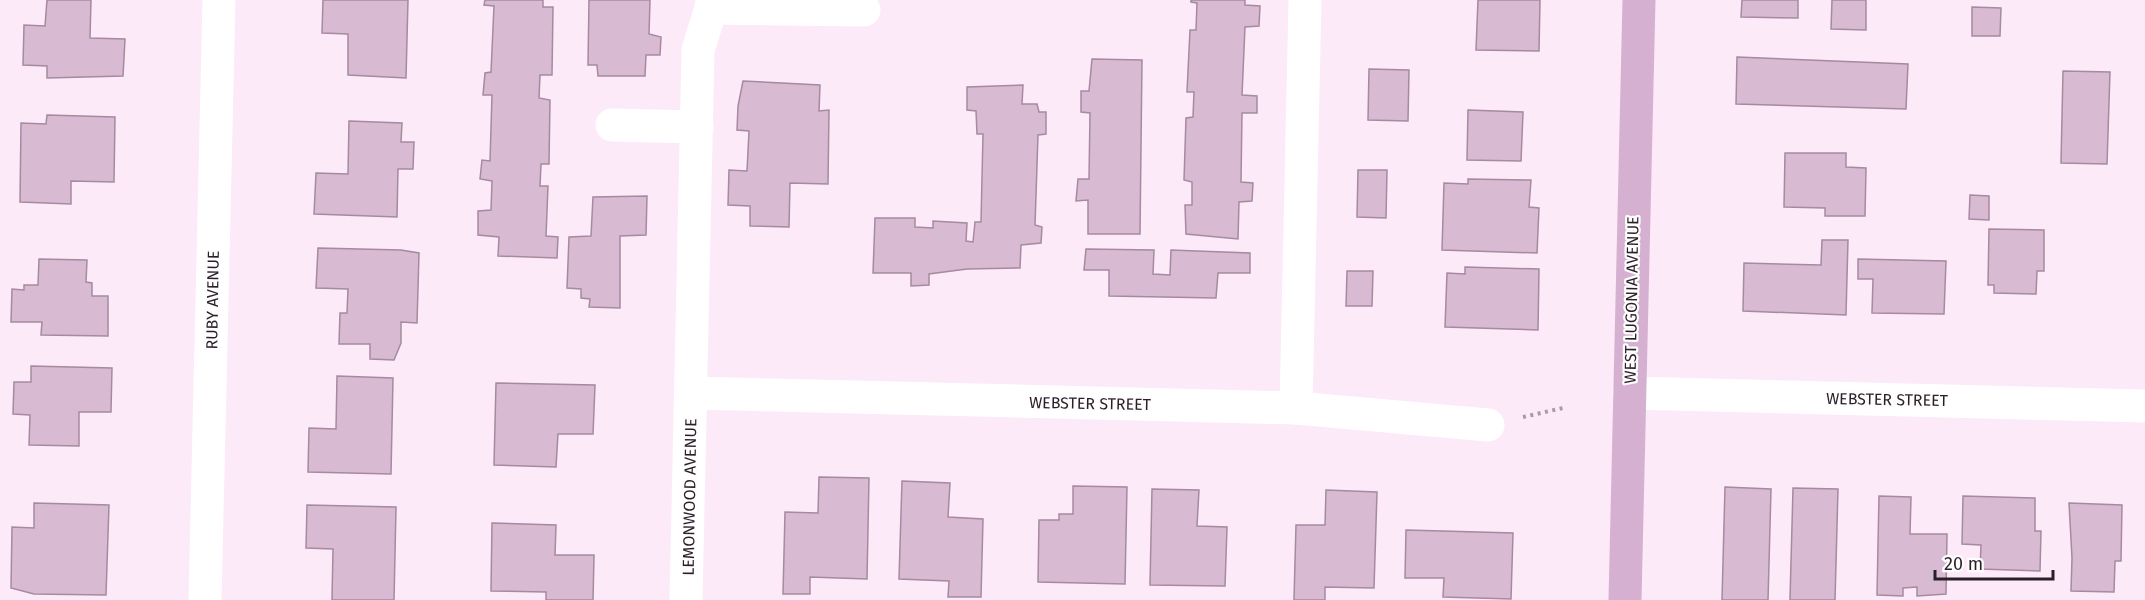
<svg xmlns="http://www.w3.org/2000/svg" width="2145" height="600" font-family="'Fira Sans',sans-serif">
<rect width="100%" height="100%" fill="#fceaf8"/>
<g fill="#d8bbd2" stroke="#a58aa0" stroke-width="1.5">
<path d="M 47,0 L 91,0 L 90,38 L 125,39 L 123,76 L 47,78 L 47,66 L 23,65 L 24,25 L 45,26 Z"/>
<path d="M 323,0 L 408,0 L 406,78 L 348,75 L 348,34 L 322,33 Z"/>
<path d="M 485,0 L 543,0 L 543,7 L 553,7 L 552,75 L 540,75 L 539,98 L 550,100 L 549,164 L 541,164 L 540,186 L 548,186 L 546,236 L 558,237 L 557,258 L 498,256 L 499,237 L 478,235 L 478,211 L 491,210 L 492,181 L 480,179 L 482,160 L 490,161 L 492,95 L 483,95 L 485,73 L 491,72 L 494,6 L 484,5 Z"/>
<path d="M 589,0 L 650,0 L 649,34 L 661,37 L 660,55 L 646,55 L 645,76 L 598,76 L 597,65 L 588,65 Z"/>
<path d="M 1191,0 L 1245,0 L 1245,5 L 1260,6 L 1259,26 L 1245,27 L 1242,95 L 1257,96 L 1257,113 L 1242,113 L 1241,182 L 1253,183 L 1252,201 L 1239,202 L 1238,239 L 1186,234 L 1185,205 L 1192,205 L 1192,182 L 1184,180 L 1186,118 L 1193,117 L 1194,92 L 1187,92 L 1190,30 L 1196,30 L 1197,3 L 1191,2 Z"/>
<path d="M 1478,0 L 1540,0 L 1539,51 L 1476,50 Z"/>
<path d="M 1742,0 L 1798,0 L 1798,18 L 1741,17 Z"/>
<path d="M 1832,0 L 1866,0 L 1866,30 L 1831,29 Z"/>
<path d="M 1972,7 L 2001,8 L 2000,36 L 1972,36 Z"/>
<path d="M 1737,57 L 1908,64 L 1906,109 L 1736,104 Z"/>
<path d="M 1092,59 L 1142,60 L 1140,234 L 1088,234 L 1088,200 L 1076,201 L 1078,179 L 1089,179 L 1090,113 L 1081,112 L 1081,91 L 1089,91 Z"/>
<path d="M 1369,69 L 1409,70 L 1408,121 L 1368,120 Z"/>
<path d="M 2063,71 L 2110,72 L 2107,164 L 2061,163 Z"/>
<path d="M 743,81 L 820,85 L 819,111 L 829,110 L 828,184 L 790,183 L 789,227 L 750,226 L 750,206 L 728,205 L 729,170 L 747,171 L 749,131 L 737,130 L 738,106 Z"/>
<path d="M 1023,85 L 1022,104 L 1037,104 L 1039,112 L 1046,112 L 1046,134 L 1038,135 L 1035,225 L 1042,227 L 1041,243 L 1021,245 L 1020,268 L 967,269 L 929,274 L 929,285 L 911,286 L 911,273 L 873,273 L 875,218 L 915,218 L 915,227 L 933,228 L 933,221 L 967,223 L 966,241 L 973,242 L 975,222 L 981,222 L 983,134 L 977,134 L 976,111 L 967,110 L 967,87 Z"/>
<path d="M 1468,110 L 1523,112 L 1521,161 L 1467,160 Z"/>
<path d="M 47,115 L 115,117 L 114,182 L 71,181 L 71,204 L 20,202 L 21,123 L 46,124 Z"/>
<path d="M 349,121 L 402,123 L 401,142 L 414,142 L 413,169 L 398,169 L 397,217 L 314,214 L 316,173 L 348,174 Z"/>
<path d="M 1785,153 L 1846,153 L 1846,167 L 1866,168 L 1865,216 L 1825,216 L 1825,208 L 1784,207 Z"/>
<path d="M 1358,170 L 1387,170 L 1386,218 L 1357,217 Z"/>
<path d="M 1468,179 L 1531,180 L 1529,207 L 1539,208 L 1537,253 L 1442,250 L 1444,183 L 1468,184 Z"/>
<path d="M 1970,195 L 1989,196 L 1989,220 L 1969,219 Z"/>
<path d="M 647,196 L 646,235 L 620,236 L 620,308 L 589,307 L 590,299 L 581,298 L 581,289 L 567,288 L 569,237 L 591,236 L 593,197 Z"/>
<path d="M 1989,229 L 2044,230 L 2044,271 L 2037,271 L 2036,294 L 1994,293 L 1994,285 L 1988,285 Z"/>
<path d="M 1822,240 L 1848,240 L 1846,315 L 1743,311 L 1744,263 L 1821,265 Z"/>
<path d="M 318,248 L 401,250 L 419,253 L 417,323 L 401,322 L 401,343 L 394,360 L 370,359 L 370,344 L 339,344 L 340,313 L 347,313 L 348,289 L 316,288 Z"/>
<path d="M 1086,249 L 1154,250 L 1153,274 L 1170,275 L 1171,250 L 1250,253 L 1250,273 L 1218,273 L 1216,298 L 1109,296 L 1109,270 L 1084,270 Z"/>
<path d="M 39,259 L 87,260 L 86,282 L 92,283 L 92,296 L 108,296 L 108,336 L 41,335 L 42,322 L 11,322 L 12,289 L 24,290 L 24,285 L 38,285 Z"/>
<path d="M 1858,259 L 1946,261 L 1944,314 L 1872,313 L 1873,279 L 1858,279 Z"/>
<path d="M 1465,267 L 1539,269 L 1538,330 L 1445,327 L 1447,273 L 1465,274 Z"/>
<path d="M 1347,271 L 1373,271 L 1372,306 L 1346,306 Z"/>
<path d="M 31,366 L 112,368 L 111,412 L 79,412 L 79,446 L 29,445 L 30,415 L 13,414 L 14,382 L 31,382 Z"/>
<path d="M 337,376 L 393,378 L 391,474 L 308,472 L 309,428 L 336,429 Z"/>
<path d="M 496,383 L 595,385 L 593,434 L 558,434 L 556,467 L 494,465 Z"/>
<path d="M 819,477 L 869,478 L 867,579 L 810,577 L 810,594 L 783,594 L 785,512 L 818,513 Z"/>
<path d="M 902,481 L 950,483 L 948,517 L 983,519 L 981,597 L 948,597 L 949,581 L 899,579 Z"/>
<path d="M 1073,486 L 1127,487 L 1125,584 L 1038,582 L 1039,520 L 1059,520 L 1059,514 L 1073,514 Z"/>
<path d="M 1725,487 L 1771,489 L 1768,600 L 1722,600 Z"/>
<path d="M 1793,488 L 1838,489 L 1835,600 L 1790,600 Z"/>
<path d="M 1152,489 L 1199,490 L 1197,526 L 1227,527 L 1225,586 L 1150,585 Z"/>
<path d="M 1326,490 L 1377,492 L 1374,588 L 1325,587 L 1325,600 L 1294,600 L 1296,525 L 1325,525 Z"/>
<path d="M 1879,496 L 1911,497 L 1910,534 L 1947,534 L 1946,594 L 1917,596 L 1917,587 L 1903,588 L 1903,596 L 1877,595 Z"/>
<path d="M 1963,496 L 2035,498 L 2035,531 L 2041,531 L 2040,571 L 1980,569 L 1981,545 L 1962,544 Z"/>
<path d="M 34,503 L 109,505 L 106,595 L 34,594 L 11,588 L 12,527 L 34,528 Z"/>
<path d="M 2069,503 L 2122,505 L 2121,561 L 2115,561 L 2114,592 L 2071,591 L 2072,558 Z"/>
<path d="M 307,505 L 396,507 L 394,600 L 332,600 L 333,549 L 306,548 Z"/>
<path d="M 492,523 L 556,525 L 555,555 L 594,555 L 593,600 L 546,600 L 546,592 L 491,591 Z"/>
<path d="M 1406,530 L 1513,533 L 1511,599 L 1443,597 L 1444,578 L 1405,578 Z"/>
</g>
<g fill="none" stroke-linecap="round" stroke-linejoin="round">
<path stroke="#aa9aa6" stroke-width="4" stroke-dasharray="3 4.5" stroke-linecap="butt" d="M 1523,417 L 1563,408"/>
<g stroke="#fff" stroke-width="33">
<path d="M 711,8 L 864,10"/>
<path d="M 612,125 L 697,127"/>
<path d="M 691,393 L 1296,408 L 1488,425"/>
<path d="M 1629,393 L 2145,406"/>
<path d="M 1296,408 L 1305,0"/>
<path d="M 205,600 L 219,0"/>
<path d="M 686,600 L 698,50 L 711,8 L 712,0"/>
</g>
<path stroke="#d6b0d0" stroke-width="33" d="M 1625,600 L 1639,0"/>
</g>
<g text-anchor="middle" stroke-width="4.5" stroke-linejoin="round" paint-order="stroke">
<g font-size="16" fill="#2a1f28" stroke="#fdfdfd">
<text transform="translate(212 300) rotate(-89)" y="6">RUBY AVENUE</text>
<text transform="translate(1631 300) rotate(-89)" y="6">WEST LUGONIA AVENUE</text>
<text transform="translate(1887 399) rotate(1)" y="6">WEBSTER STREET</text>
<text transform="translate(1090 403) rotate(1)" y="6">WEBSTER STREET</text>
<text transform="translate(689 497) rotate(-89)" y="6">LEMONWOOD AVENUE</text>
</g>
</g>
<path d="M1935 570v9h118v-9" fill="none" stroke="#2a1f28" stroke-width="3"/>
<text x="1944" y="570" font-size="18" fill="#2a1f28" stroke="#fdfdfd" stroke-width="4.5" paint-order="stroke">20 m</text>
</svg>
